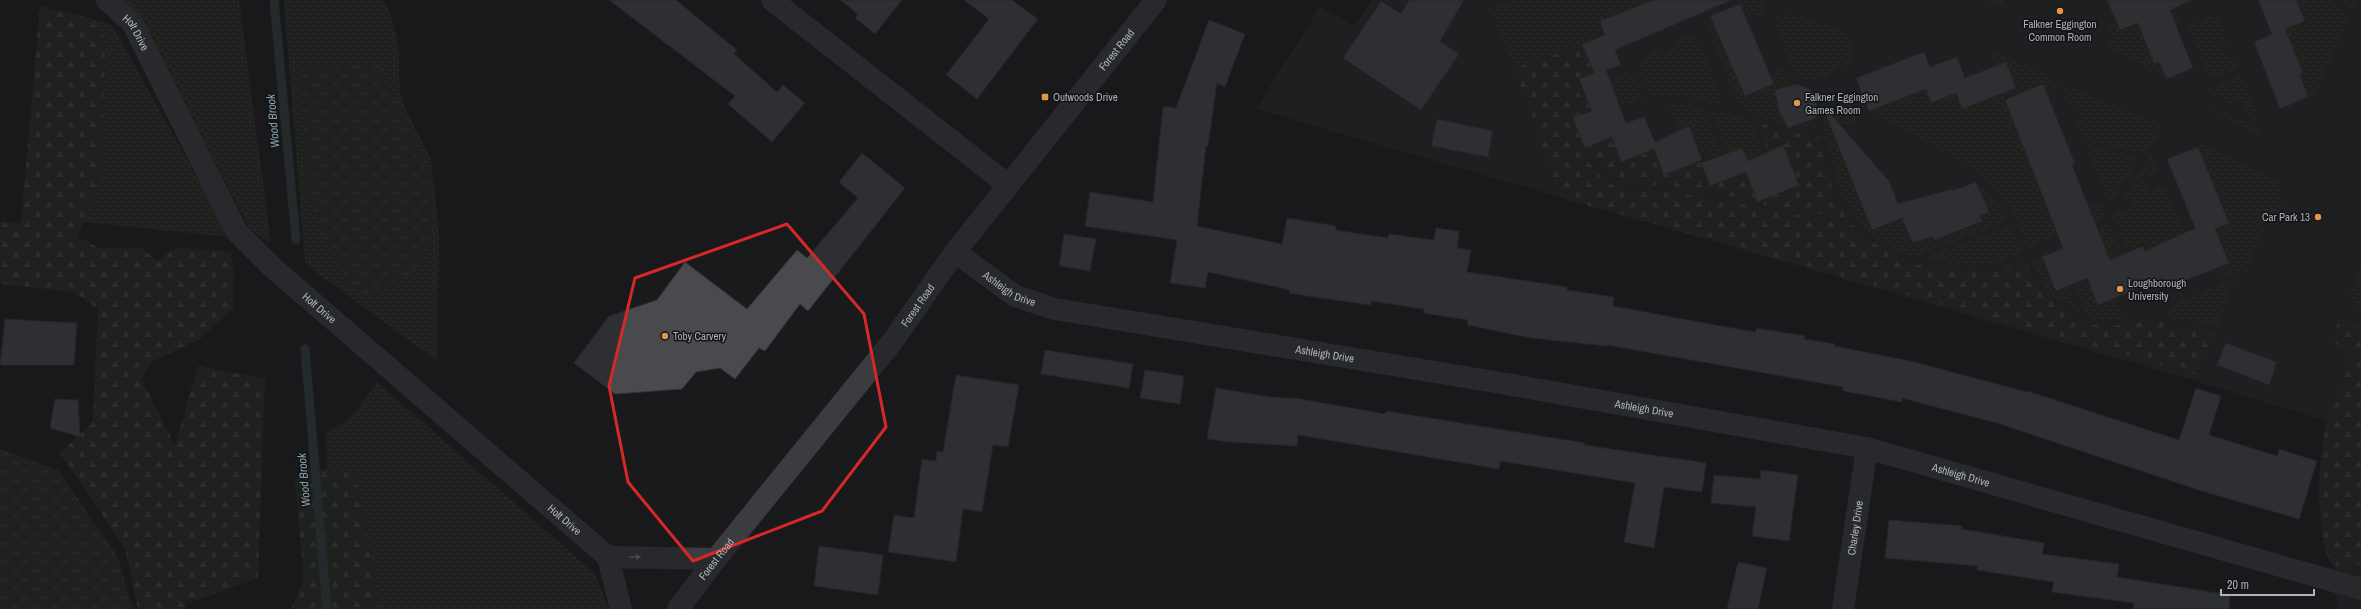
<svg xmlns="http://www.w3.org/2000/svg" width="2361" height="609" font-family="'Archivo Narrow',sans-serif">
<defs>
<pattern id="grass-dots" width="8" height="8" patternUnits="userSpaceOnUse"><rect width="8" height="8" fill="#242b23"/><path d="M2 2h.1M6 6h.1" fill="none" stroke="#414741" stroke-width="1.8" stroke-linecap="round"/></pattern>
<pattern id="forest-firs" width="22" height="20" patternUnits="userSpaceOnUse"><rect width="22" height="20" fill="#242b23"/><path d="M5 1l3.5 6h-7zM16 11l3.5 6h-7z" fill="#414741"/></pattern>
<pattern id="park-crowns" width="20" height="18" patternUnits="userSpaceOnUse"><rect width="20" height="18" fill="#242b23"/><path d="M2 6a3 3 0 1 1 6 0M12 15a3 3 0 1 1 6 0" fill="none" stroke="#414741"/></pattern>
</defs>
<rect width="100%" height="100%" fill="#191a1b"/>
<path fill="#252628" d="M 1372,0 L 2361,0 L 2361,609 L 2337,609 L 2327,421 L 2199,382 L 1256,109 L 1320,7 L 1355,26 Z"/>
<g fill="url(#grass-dots)">
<path d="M 121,0 L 239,0 L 271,244 L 250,229 L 139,17 Z"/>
<path d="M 284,0 L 382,0 L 388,8 L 398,41 L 400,91 L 407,113 L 431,158 L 439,232 L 437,361 L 305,264 Z"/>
<path d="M 1514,0 L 1654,0 L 1600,21 L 1604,32 L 1591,37 L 1592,40 L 1514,69 L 1489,8 Z"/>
<path d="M 1738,0 L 1763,1 L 1764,14 L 1746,19 Z"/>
<path d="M 1980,0 L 2003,0 L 2005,6 Z"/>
<path d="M 2172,0 L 2181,23 L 2176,25 L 2169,7 Z"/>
<path d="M 2296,0 L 2328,0 L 2349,17 L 2314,96 L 2308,97 L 2300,75 L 2303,73 L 2292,45 L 2279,32 L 2305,21 Z"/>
<path d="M 2340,0 L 2359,0 L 2354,10 Z"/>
<path d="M 1785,13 L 1843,29 L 1851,42 L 1853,56 C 1840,71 1811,90 1793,73 L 1775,23 L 1777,18 Z"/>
<path d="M 2217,14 L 2228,42 L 2221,45 L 2226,57 L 2232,54 L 2238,68 L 2209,78 L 2188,26 Z"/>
<path d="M 89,18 L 112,25 L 230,237 L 83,222 L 102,170 L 105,38 Z"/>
<path d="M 1711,19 L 1745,96 L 1774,84 L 1770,74 L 1782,68 L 1792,83 L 1790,86 L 1814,115 L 1817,116 L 1816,129 C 1789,130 1764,118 1740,108 L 1708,30 Z"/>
<path d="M 2116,21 L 2120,30 L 2143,21 L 2143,37 L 2154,63 L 2159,62 L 2167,79 L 2105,46 L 2113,36 L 2106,25 Z"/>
<path d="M 1684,36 L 1693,36 L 1704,51 L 1724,106 L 1682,96 L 1651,96 L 1638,66 L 1648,52 L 1657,47 L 1661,55 L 1678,48 L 1675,40 Z"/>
<path d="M 1991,50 L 2050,75 L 2057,93 L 2048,96 L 2043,84 L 2019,94 L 2006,63 L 1996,66 Z"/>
<path d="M 1632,71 L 1644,97 L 1604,115 L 1609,80 Z"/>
<path d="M 2240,76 L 2244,78 L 2259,121 L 2243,112 L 2246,106 L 2236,100 L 2233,105 L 2207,91 Z"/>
<path d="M 2061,83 L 2164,126 L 2144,154 L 2083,140 L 2076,124 L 2083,121 L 2077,105 L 2069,108 Z"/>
<path d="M 1926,89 L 1931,103 L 1956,93 L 1962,109 L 2002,94 L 2055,229 L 2092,215 L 2089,208 L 2101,202 L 2106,214 L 2092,228 L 2076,233 L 2058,235 L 2027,248 L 2013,213 L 1979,174 L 1954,157 L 1869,111 Z"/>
<path d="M 1844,103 L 1854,106 L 1862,113 L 1860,119 L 1832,130 L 1872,230 L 1902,218 L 1913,243 L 1989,212 L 1978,187 L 1982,187 L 2002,210 L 2008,220 L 1912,258 L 1867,233 L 1841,193 L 1822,124 L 1825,109 L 1835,109 Z"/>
<path d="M 1668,105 L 1688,105 L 1704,110 L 1722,156 L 1713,160 L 1709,149 L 1700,153 L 1689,127 L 1679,131 Z"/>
<path d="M 2214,108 L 2261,129 L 2259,136 L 2213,111 Z"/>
<path d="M 1710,109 L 1753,120 L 1763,155 L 1747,160 L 1742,148 L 1728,154 Z"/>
<path d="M 2202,143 L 2280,182 L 2282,207 L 2266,224 L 2246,271 L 2220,278 L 2217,268 L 2229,263 L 2215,229 L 2229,223 L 2198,147 Z"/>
<path d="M 2085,144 L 2139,158 L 2109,204 Z"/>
<path d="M 2151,155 L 2159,171 L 2143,177 L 2149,192 L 2165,186 L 2185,233 L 2151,248 L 2148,242 L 2127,250 L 2113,216 L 2117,210 L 2125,213 L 2132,203 L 2124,197 Z"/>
<path d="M 2108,219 L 2121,252 L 2115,255 L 2118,261 L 2112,264 L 2109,258 L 2092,265 L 2095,233 Z"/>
<path d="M 2010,226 L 2022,252 L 1993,264 L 1945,262 L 1922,258 Z"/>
<path d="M 2042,257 L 2056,290 L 2068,286 L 2079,312 L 2048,293 L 2031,259 Z"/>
<path d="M 2361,266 L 2361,310 L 2352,304 L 2350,294 Z"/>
<path d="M 2087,278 L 2098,305 L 2115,298 L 2124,319 L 2104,320 L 2086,317 L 2074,284 Z"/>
<path d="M 2236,278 L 2217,326 L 2173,318 L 2163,313 L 2180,301 Z"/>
<path d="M 377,382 L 595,574 L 609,609 L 378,609 L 377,584 L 354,472 L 327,470 L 326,433 C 350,422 362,404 377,382 Z"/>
</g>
<g fill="url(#forest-firs)">
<path d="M 40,6 L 89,18 L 105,38 L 102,170 L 78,237 L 100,248 L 142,248 L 157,261 L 178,247 L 231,252 L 234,279 L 233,309 L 200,339 L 153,361 L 141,378 L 175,446 L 198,366 L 265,379 L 258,578 L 186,604 L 187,609 L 138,609 L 125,548 L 60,453 L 93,422 L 98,309 L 74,292 L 0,284 L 0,222 L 21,223 Z"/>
<path d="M 1582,44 L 1594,73 L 1592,111 L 1585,148 L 1612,137 L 1621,162 L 1654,149 L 1700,160 L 1710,186 L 1746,172 L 1757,202 L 1799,185 L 1784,146 L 1768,152 L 1758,121 L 1781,131 L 1820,136 L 1834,196 L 1853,220 L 1761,204 L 1724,194 L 1667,185 L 1641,185 L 1620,180 L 1609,174 L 1589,155 L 1585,157 C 1592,167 1602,179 1613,185 C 1630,194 1651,190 1669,192 C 1731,200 1793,215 1855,226 L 1863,237 L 1912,264 L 1942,268 L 1995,271 L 2024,259 L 2045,297 L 2083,323 L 2103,326 L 2128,325 L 2156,318 L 2173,326 L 2215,334 L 2197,375 L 1561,198 L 1514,69 Z"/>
<path d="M 2339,319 L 2361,327 L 2361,563 L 2350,568 L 2332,565 C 2313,533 2318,447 2330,412 C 2336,394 2344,376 2351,358 L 2349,351 L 2331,341 Z"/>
<path d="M 301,468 L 354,472 L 377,584 L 378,609 L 291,609 L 304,580 L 295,482 Z"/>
</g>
<g fill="url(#park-crowns)">
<path d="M 376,63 L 427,167 L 434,232 L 411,273 L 367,294 L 350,287 L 309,200 L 300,70 Z"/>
<path d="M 0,449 L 58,470 L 117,555 L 133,609 L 0,609 Z"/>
</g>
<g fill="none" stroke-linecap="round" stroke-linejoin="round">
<g stroke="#323c40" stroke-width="9">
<path d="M 274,0 L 296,240"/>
<path d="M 305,349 L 327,609"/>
</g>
</g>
<g fill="#484a4e" stroke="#333437">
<path d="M 609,0 L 676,0 L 737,50 L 734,54 L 777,92 L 783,85 L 805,103 L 772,142 L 728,104 L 735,96 Z"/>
<path d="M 840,0 L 902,0 L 875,34 L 855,18 L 858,14 Z"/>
<path d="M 964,0 L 1012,0 L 1038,19 L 977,99 L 946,75 L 989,19 Z"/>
<path d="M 1409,0 L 1464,0 L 1440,41 L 1459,54 L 1421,110 L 1343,58 L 1381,1 L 1401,14 Z"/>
<path d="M 1654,0 L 1732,0 L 1615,50 L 1621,65 L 1606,70 L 1626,123 L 1644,117 L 1655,142 L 1689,126 L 1702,160 L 1664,175 L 1654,149 L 1621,162 L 1612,137 L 1585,148 L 1573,118 L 1592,111 L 1579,79 L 1594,73 L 1582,44 L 1605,35 L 1600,21 Z"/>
<path d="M 2107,0 L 2192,0 L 2170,10 L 2193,68 L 2167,79 L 2159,62 L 2154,64 L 2138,23 L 2120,30 Z"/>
<path d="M 2258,0 L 2296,0 L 2305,21 L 2285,29 L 2303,73 L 2300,75 L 2308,97 L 2280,109 L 2254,42 L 2272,34 Z"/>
<path d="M 1740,4 L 1774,84 L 1745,96 L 1710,16 Z"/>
<path d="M 1209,20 L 1245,34 L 1225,87 L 1217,83 L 1208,146 L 1206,146 L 1197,226 L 1282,244 L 1287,218 L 1336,226 L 1335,230 L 1388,238 L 1389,234 L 1434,240 L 1436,228 L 1459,231 L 1457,248 L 1471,250 L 1467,272 L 1567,287 L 1567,290 L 1614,297 L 1613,306 L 1715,325 L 1756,332 L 1756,328 L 1805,336 L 1804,339 L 1835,344 L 1834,346 L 1910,361 L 2027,392 L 2027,391 L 2179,440 L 2196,388 L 2221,396 L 2209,435 L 2277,456 L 2279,449 L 2317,461 L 2299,519 L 2205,492 L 2000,424 L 1902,398 L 1902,402 L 1843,391 L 1843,387 L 1607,345 L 1607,346 L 1531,338 L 1467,325 L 1468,320 L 1423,313 L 1424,309 L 1371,301 L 1371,305 L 1314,297 L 1289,293 L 1290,290 L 1208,272 L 1205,288 L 1170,283 L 1177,240 L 1085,226 L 1090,192 L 1153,202 L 1163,106 L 1176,108 Z"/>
<path d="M 1924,52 L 1930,67 L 1957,57 L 1965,78 L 2006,62 L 2016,88 L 1962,109 L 1956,93 L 1931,103 L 1926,89 L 1869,111 L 1856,78 Z"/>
<path d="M 1797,84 L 1810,89 L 1817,97 L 1816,118 L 1788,128 L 1779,111 L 1775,90 Z"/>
<path d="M 2043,84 L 2075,164 L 2072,165 L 2110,260 L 2143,246 L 2145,251 L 2195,228 L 2167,159 L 2198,147 L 2229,223 L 2215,229 L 2229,263 L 2167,288 L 2162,278 L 2098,305 L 2087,278 L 2056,291 L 2042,257 L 2063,248 L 2005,100 Z"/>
<path d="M 1828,111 L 1889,181 L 1898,204 L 1952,189 L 1952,191 L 1976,182 L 1989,212 L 1980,216 L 1982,221 L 1935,240 L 1933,236 L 1913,243 L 1902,218 L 1872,230 L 1825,113 Z"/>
<path d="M 1437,119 L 1493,131 L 1488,157 L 1431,146 Z"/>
<path d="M 1783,145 L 1799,185 L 1757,202 L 1746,172 L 1710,186 L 1701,163 L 1742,148 L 1748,161 Z"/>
<path d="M 862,153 L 905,188 L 808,311 L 800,304 L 765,351 L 759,348 L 735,379 L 720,368 L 696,372 L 682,389 L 615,394 L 574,363 L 609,316 L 657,300 L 685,262 L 747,309 L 797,250 L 807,258 L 858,198 L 839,182 Z"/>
<path d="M 1064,234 L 1096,239 L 1090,271 L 1059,266 Z"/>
<path d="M 5,319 L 77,323 L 74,365 L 0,365 Z"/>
<path d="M 2226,343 L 2277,362 L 2269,385 L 2217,365 Z"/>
<path d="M 1045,350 L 1133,364 L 1129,388 L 1041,374 Z"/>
<path d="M 1145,370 L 1184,376 L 1180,404 L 1140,398 Z"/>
<path d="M 956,375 L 1019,385 L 1008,447 L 993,445 L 982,512 L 963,509 L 956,562 L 888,552 L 894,515 L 914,518 L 922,459 L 936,461 L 937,451 L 943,452 Z"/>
<path d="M 1216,388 L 1270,397 L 1301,399 L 1385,414 L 1386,411 L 1585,443 L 1584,445 L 1706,463 L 1702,492 L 1664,487 L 1654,548 L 1624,542 L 1635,483 L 1500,461 L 1499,469 L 1298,435 L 1297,446 L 1230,442 L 1207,439 Z"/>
<path d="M 55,399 L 78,400 L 80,437 L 50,428 Z"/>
<path d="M 1761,470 L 1798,475 L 1789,541 L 1752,536 L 1756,507 L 1711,503 L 1714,475 L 1760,479 Z"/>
<path d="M 1889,520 L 1962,526 L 1962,529 L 2044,543 L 2042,554 L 2119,564 L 2117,577 L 2230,595 L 2229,609 L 2133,609 L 2134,603 L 2052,592 L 2054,582 L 1977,570 L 1978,566 L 1885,558 Z"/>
<path d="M 819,546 L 883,555 L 878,595 L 814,586 Z"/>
<path d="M 1738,562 L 1767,568 L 1758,609 L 1727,609 Z"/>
</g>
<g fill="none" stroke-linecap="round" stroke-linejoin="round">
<g stroke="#3b3c40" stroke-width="22">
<path id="s1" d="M 107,0 L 133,24 L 237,232 L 272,267 L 608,557"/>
<path d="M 772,0 L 1008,185"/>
<path id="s2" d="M 955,252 L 1015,296 L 1055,309 L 1495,382 L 1867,448 L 2361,589"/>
<path d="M 621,609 L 608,557 L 716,559"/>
<path id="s3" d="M 678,609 L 716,559 L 892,342 L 955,252 L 1156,0"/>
<path id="s4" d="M 1843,609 L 1867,448"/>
</g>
</g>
<defs><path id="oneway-solid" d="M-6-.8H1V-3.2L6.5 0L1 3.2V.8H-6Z"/></defs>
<use fill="#7a7d83" href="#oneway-solid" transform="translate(635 557) rotate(1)"/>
<path d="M0 0H2361V609H0ZM 787,224 L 864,314 L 886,427 L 822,511 L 693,561 L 628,482 L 609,386 L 635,278 Z" fill="#191a1b" fill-opacity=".55" fill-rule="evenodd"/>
<path fill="none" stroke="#d62828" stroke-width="3" stroke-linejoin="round" d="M 787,224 L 864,314 L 886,427 L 822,511 L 693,561 L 628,482 L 609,386 L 635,278 Z"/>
<g fill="#e39649" stroke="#141416" stroke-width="1.5">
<circle cx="2060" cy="11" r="4"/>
<rect x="1041" y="93" width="8" height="8" rx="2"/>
<circle cx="1797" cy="103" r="4"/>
<circle cx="2318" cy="217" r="4"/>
<circle cx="2120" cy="289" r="4"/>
<circle cx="665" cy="336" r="4"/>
</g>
<g text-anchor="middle" stroke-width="3" stroke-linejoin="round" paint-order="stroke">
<g font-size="11" fill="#adb3ba" stroke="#141416" text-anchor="start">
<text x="2060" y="28" text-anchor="middle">Falkner Eggington<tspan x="2060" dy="13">Common Room</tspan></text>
<text x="1053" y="101">Outwoods Drive</text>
<text x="1805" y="101">Falkner Eggington<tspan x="1805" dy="13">Games Room</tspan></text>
<text x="2310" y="221" text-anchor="end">Car Park 13</text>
<text x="2128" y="287">Loughborough<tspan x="2128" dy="13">University</tspan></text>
<text x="673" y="340">Toby Carvery</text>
</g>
<g font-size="11" fill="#adb3ba" stroke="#141416">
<text dy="4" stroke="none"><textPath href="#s1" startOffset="44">Holt Drive</textPath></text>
<text dy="4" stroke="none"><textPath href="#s3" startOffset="711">Forest Road</textPath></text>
<text dy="4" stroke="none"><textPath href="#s2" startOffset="66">Ashleigh Drive</textPath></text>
<text dy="4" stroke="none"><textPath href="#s3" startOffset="387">Forest Road</textPath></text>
<text dy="4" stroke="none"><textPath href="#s1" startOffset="380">Holt Drive</textPath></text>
<text dy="4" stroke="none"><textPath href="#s2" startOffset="390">Ashleigh Drive</textPath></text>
<text dy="4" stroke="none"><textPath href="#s2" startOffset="714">Ashleigh Drive</textPath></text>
<text dy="4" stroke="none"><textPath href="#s2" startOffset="1038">Ashleigh Drive</textPath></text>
<text dy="4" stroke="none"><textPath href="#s1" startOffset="704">Holt Drive</textPath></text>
<text dy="4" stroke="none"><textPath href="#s4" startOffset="82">Charley Drive</textPath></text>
<text dy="4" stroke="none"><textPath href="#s3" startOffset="63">Forest Road</textPath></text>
</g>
<g font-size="12" font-style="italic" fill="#87a4b1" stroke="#141416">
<text transform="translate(273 121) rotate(-95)" y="4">Wood Brook</text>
<text transform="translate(304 480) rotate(-95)" y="4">Wood Brook</text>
</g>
</g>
<path d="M2221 589v6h93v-6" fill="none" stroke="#adb3ba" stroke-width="2"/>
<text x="2227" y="589" font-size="12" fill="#adb3ba" stroke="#141416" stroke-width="3" paint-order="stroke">20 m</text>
</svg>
